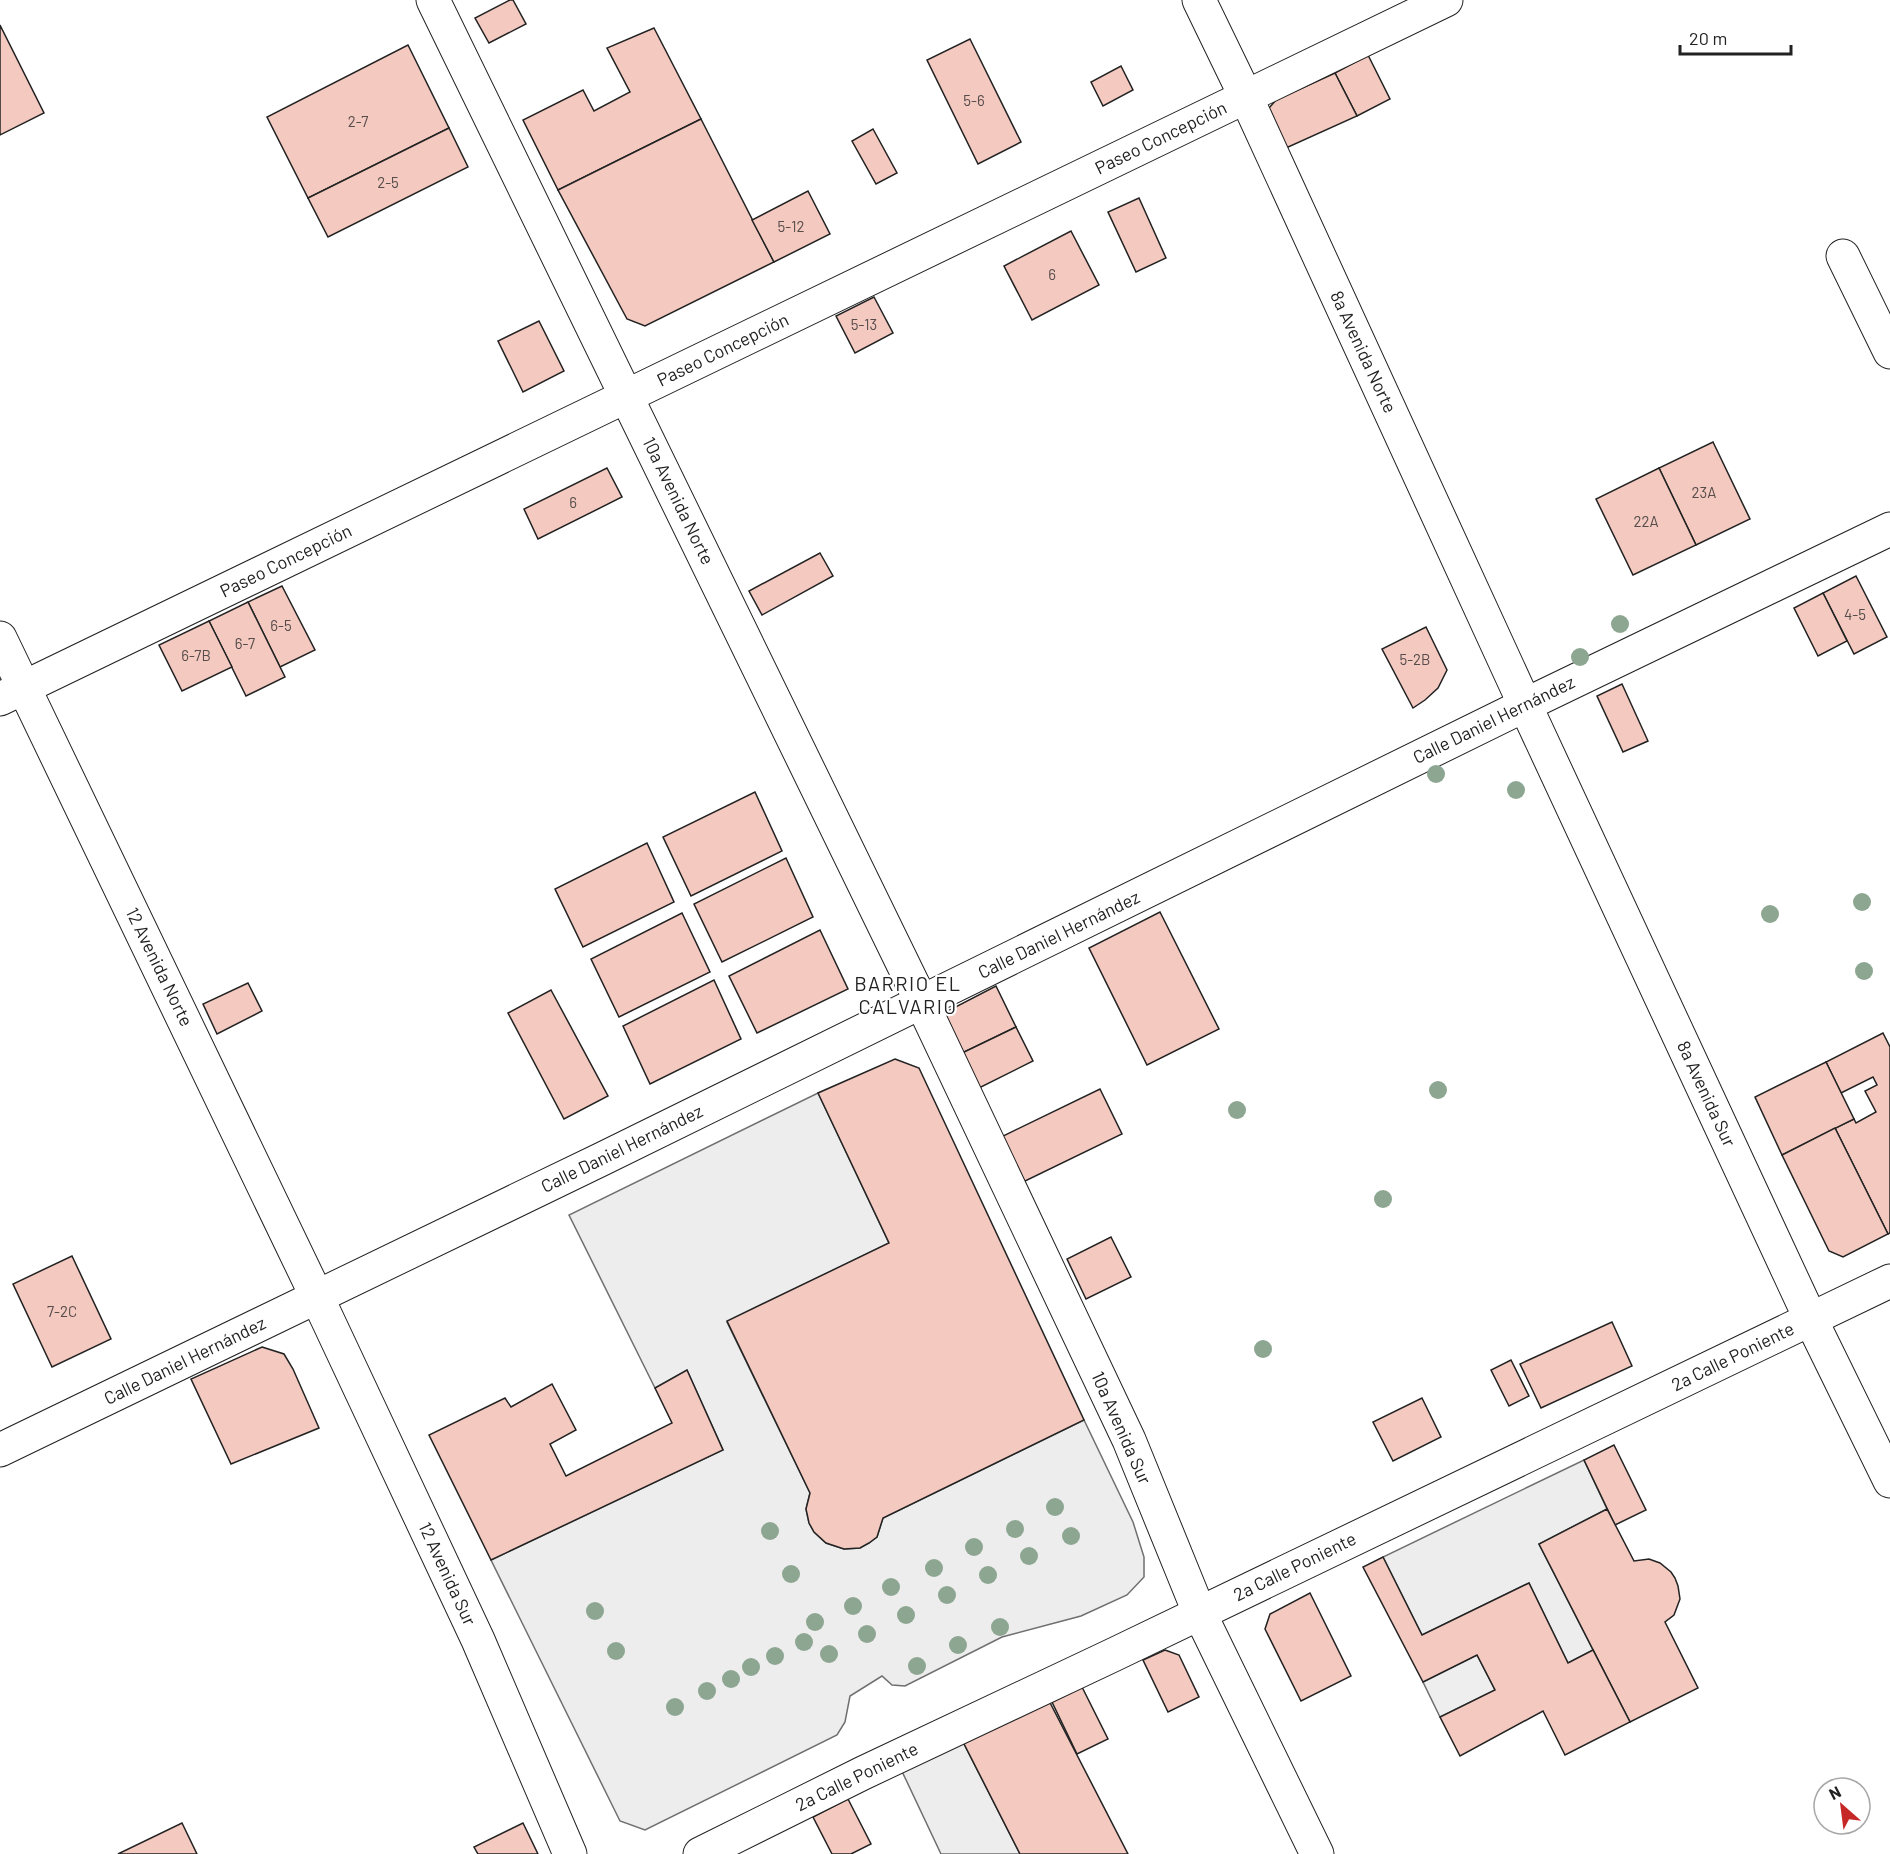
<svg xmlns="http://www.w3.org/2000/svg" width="1890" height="1854" font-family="Barlow,sans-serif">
<rect width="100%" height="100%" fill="#fff"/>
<path fill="#eee" stroke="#6f6f6f" stroke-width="1.5" d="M 1477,1655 L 1495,1690 L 1440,1717 L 1423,1682 Z"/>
<g fill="#ededed" stroke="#6f6f6f" stroke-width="1.5">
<path d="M 818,1093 L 889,1243 L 727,1322 L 810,1493 L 806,1509 L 809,1523 L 814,1532 L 826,1543 L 844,1549 L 860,1548 L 877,1537 L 883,1518 L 1084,1420 L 1133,1522 L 1144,1557 L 1144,1577 L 1127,1595 L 1081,1616 L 1002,1637 L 905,1686 L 892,1685 L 882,1676 L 850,1696 L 845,1722 L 837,1735 L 645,1830 L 620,1821 L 491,1560 L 723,1450 L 687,1370 L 655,1388 L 569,1215 Z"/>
<path d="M 1584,1460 L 1607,1509 L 1539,1544 L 1593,1650 L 1568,1663 L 1529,1583 L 1422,1635 L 1383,1557 Z"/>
<path d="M 960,1736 L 1020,1854 L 941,1854 L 899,1765 Z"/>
</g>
<g fill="#f3c9c0" stroke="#222" stroke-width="1.5">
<path d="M 510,0 L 513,0 L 526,24 L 489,43 L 475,18 Z"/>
<path d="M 0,25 L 44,113 L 0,135 Z"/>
<path d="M 654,28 L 701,119 L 558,190 L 523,120 L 583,90 L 594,111 L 630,92 L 607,48 Z"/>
<path d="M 970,39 L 1021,142 L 978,164 L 927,60 Z"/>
<path d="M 408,45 L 449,128 L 308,198 L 267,117 Z"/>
<path d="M 1368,55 L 1390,99 L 1357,116 L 1335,73 Z"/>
<path d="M 1121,66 L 1133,90 L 1103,106 L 1091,82 Z"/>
<path d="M 1335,73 L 1357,116 L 1286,148 L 1269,108 L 1276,100 Z"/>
<path d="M 701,119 L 774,262 L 645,326 L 627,319 L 558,190 Z"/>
<path d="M 449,128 L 468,167 L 328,237 L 308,198 Z"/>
<path d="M 873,129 L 897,173 L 876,184 L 852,141 Z"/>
<path d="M 808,191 L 830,234 L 774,262 L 752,220 Z"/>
<path d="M 1139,198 L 1166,258 L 1136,272 L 1108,212 Z"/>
<path d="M 1071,231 L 1099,285 L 1032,320 L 1004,266 Z"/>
<path d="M 874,297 L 893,333 L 855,353 L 836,316 Z"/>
<path d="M 539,321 L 564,371 L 523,392 L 498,341 Z"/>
<path d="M 1713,442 L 1750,519 L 1696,545 L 1659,468 Z"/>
<path d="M 607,468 L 622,497 L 538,539 L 524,509 Z"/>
<path d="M 1659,468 L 1696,545 L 1633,575 L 1596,499 Z"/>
<path d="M 820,553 L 833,576 L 762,615 L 749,591 Z"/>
<path d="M 1856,576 L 1887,637 L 1854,654 L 1823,593 Z"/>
<path d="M 282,586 L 315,650 L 280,667 L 248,602 Z"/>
<path d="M 1823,593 L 1847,641 L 1818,656 L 1794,608 Z"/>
<path d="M 248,602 L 285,677 L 246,696 L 209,621 Z"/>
<path d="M 209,621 L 232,667 L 182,691 L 159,645 Z"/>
<path d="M 1426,627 L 1447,670 L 1438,688 L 1425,700 L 1413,708 L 1382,649 Z"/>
<path d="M 1622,684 L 1648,741 L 1623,752 L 1597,696 Z"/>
<path d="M 755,792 L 782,851 L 691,896 L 663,837 Z"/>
<path d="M 647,843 L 674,902 L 583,947 L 555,889 Z"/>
<path d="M 786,858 L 813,917 L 722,962 L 694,904 Z"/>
<path d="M 1160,912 L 1219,1029 L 1147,1065 L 1089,948 Z"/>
<path d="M 682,913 L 710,972 L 619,1017 L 591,959 Z"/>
<path d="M 820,930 L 848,989 L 757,1033 L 729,976 Z"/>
<path d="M 714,980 L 741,1039 L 650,1084 L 623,1026 Z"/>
<path d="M 248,983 L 262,1011 L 217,1034 L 203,1004 Z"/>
<path d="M 996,986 L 1016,1027 L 960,1054 L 940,1015 Z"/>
<path d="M 551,990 L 608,1096 L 564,1119 L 508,1013 Z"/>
<path d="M 1016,1027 L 1033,1061 L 977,1089 L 960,1054 Z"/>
<path d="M 1883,1033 L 1890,1047 L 1890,1233 L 1888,1234 L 1835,1128 L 1854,1119 L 1856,1123 L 1876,1112 L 1865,1091 L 1877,1085 L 1873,1077 L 1841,1093 L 1826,1062 Z"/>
<path d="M 895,1059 L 919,1068 L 1084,1420 L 883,1518 L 877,1537 L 869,1543 L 860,1548 L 844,1549 L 826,1543 L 814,1532 L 809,1523 L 806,1509 L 810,1493 L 727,1321 L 889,1243 L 818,1093 Z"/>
<path d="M 1826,1062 L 1854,1119 L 1782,1155 L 1755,1097 Z"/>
<path d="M 1100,1089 L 1122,1134 L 1021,1183 L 999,1138 Z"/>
<path d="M 1835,1128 L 1888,1234 L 1843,1257 L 1829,1251 L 1782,1155 Z"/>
<path d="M 1111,1237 L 1131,1277 L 1086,1299 L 1067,1259 Z"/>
<path d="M 72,1256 L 111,1339 L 52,1367 L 13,1284 Z"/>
<path d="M 1612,1322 L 1632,1366 L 1541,1408 L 1520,1364 Z"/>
<path d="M 262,1347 L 284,1354 L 293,1369 L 319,1428 L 231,1464 L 191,1379 Z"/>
<path d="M 1511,1360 L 1529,1396 L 1509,1406 L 1491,1370 Z"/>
<path d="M 687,1370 L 723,1450 L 491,1560 L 429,1435 L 505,1398 L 511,1407 L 552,1384 L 576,1430 L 550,1444 L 566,1476 L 672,1423 L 655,1388 Z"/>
<path d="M 1422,1398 L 1441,1437 L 1393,1461 L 1373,1422 Z"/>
<path d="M 1614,1445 L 1646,1510 L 1615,1525 L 1584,1460 Z"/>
<path d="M 1607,1509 L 1634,1561 L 1649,1559 L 1660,1563 L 1671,1572 L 1675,1578 L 1678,1586 L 1680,1599 L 1674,1615 L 1665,1622 L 1698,1688 L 1630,1722 L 1539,1544 Z"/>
<path d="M 1383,1557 L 1422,1635 L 1529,1583 L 1568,1663 L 1593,1650 L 1630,1722 L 1565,1755 L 1543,1711 L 1460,1756 L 1440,1717 L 1495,1690 L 1477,1655 L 1423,1682 L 1363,1567 Z"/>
<path d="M 1310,1593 L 1351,1676 L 1301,1701 L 1265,1629 L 1270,1614 Z"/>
<path d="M 1165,1650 L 1179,1655 L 1199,1697 L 1168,1712 L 1143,1660 Z"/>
<path d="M 1082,1687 L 1108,1739 L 1077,1754 L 1052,1702 Z"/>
<path d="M 1045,1693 L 1128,1854 L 1020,1854 L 960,1736 Z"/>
<path d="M 848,1799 L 871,1844 L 851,1854 L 832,1854 L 813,1817 Z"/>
<path d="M 182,1823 L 197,1854 L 118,1854 Z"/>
<path d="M 523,1823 L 538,1854 L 478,1854 L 474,1847 Z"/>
</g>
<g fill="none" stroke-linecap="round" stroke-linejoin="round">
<g stroke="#222" stroke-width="35">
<g id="minor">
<path d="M 433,0 L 922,1003 L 1129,1440 L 1199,1612 L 1317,1854"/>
<path d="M 1199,0 L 1246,97 L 1525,705 L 1811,1320 L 1890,1481"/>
<path d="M 1843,256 L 1890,352"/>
<path d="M 0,638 L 317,1297 L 478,1640 L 570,1854"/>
<path d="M 0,699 L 1446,0"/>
<path d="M 0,1450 L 602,1159 L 1525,705 L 1890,529"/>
</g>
</g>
<g stroke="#222" stroke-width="35">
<path id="major" d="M 700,1854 L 863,1773 L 1113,1655 L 1890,1281"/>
</g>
<use href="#minor" stroke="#fff" stroke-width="33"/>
<use href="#major" stroke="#fff" stroke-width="33"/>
</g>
<g fill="#8da692">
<circle cx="1620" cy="624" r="9"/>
<circle cx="1580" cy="657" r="9"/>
<circle cx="1436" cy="774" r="9"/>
<circle cx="1516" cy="790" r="9"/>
<circle cx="1862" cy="902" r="9"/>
<circle cx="1770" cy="914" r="9"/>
<circle cx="1864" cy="971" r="9"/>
<circle cx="1438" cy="1090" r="9"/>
<circle cx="1237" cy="1110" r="9"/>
<circle cx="1383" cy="1199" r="9"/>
<circle cx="1263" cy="1349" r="9"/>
<circle cx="1055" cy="1507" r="9"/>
<circle cx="1015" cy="1529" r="9"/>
<circle cx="770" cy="1531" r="9"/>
<circle cx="1071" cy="1536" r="9"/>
<circle cx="974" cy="1547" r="9"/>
<circle cx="1029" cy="1556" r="9"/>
<circle cx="934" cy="1568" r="9"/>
<circle cx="791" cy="1574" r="9"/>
<circle cx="988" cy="1575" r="9"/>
<circle cx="891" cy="1587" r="9"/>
<circle cx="947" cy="1595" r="9"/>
<circle cx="853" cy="1606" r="9"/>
<circle cx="595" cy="1611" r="9"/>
<circle cx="906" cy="1615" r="9"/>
<circle cx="815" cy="1622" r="9"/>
<circle cx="1000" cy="1627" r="9"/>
<circle cx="867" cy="1634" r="9"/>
<circle cx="804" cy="1642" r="9"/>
<circle cx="958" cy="1645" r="9"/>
<circle cx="616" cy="1651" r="9"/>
<circle cx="829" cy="1654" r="9"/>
<circle cx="775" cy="1656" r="9"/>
<circle cx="917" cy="1666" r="9"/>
<circle cx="751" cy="1667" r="9"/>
<circle cx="731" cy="1679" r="9"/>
<circle cx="707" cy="1691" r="9"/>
<circle cx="675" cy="1707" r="9"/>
</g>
<g text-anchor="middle" stroke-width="4.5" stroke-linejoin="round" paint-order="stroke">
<g font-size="15" fill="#564c4a">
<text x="974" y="106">5-6</text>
<text x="358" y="127">2-7</text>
<text x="388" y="188">2-5</text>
<text x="791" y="232">5-12</text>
<text x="1052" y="280">6</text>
<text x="864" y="330">5-13</text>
<text x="1704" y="498">23A</text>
<text x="573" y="508">6</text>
<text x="1646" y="527">22A</text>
<text x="1855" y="620">4-5</text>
<text x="281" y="631">6-5</text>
<text x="245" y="649">6-7</text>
<text x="196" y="661">6-7B</text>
<text x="1415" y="665">5-2B</text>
<text x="62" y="1317">7-2C</text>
</g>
<g font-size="18" fill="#222" stroke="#fff">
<text transform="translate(1161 138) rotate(-26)" y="6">Paseo Concepción</text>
<text transform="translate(723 350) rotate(-26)" y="6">Paseo Concepción</text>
<text transform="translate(1363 352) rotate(65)" y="6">8a Avenida Norte</text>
<text transform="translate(678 501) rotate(64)" y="6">10a Avenida Norte</text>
<text transform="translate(286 561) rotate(-26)" y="6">Paseo Concepción</text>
<text transform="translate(1494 720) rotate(-26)" y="6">Calle Daniel Hernández</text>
<text transform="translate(1059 935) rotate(-26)" y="6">Calle Daniel Hernández</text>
<text transform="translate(159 967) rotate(64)" y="6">12 Avenida Norte</text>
<text transform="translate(1706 1094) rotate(65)" y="6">8a Avenida Sur</text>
<text transform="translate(622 1149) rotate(-26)" y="6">Calle Daniel Hernández</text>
<text transform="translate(1733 1357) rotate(-26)" y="6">2a Calle Poniente</text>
<text transform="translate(185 1361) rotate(-26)" y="6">Calle Daniel Hernández</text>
<text transform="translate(1121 1428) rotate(66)" y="6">10a Avenida Sur</text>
<text transform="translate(1295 1567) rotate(-26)" y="6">2a Calle Poniente</text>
<text transform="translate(447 1574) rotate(65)" y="6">12 Avenida Sur</text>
<text transform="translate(857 1777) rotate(-26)" y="6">2a Calle Poniente</text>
</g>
<g font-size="20" letter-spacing="1.5" fill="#222" stroke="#fff">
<text x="908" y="991">BARRIO EL<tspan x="908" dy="23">CALVARIO</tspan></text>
</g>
</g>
<g transform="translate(1842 1806) rotate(332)"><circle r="28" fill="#ffffff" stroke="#a7a7a7" stroke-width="1.5"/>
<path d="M0-4.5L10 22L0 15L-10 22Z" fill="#c62828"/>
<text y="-9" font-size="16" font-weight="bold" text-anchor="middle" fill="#222222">N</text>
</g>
<path d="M1680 45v9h111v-9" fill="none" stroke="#222222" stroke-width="3"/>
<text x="1689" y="45" font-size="18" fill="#222222" stroke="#ffffff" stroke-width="4.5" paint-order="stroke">20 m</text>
</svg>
